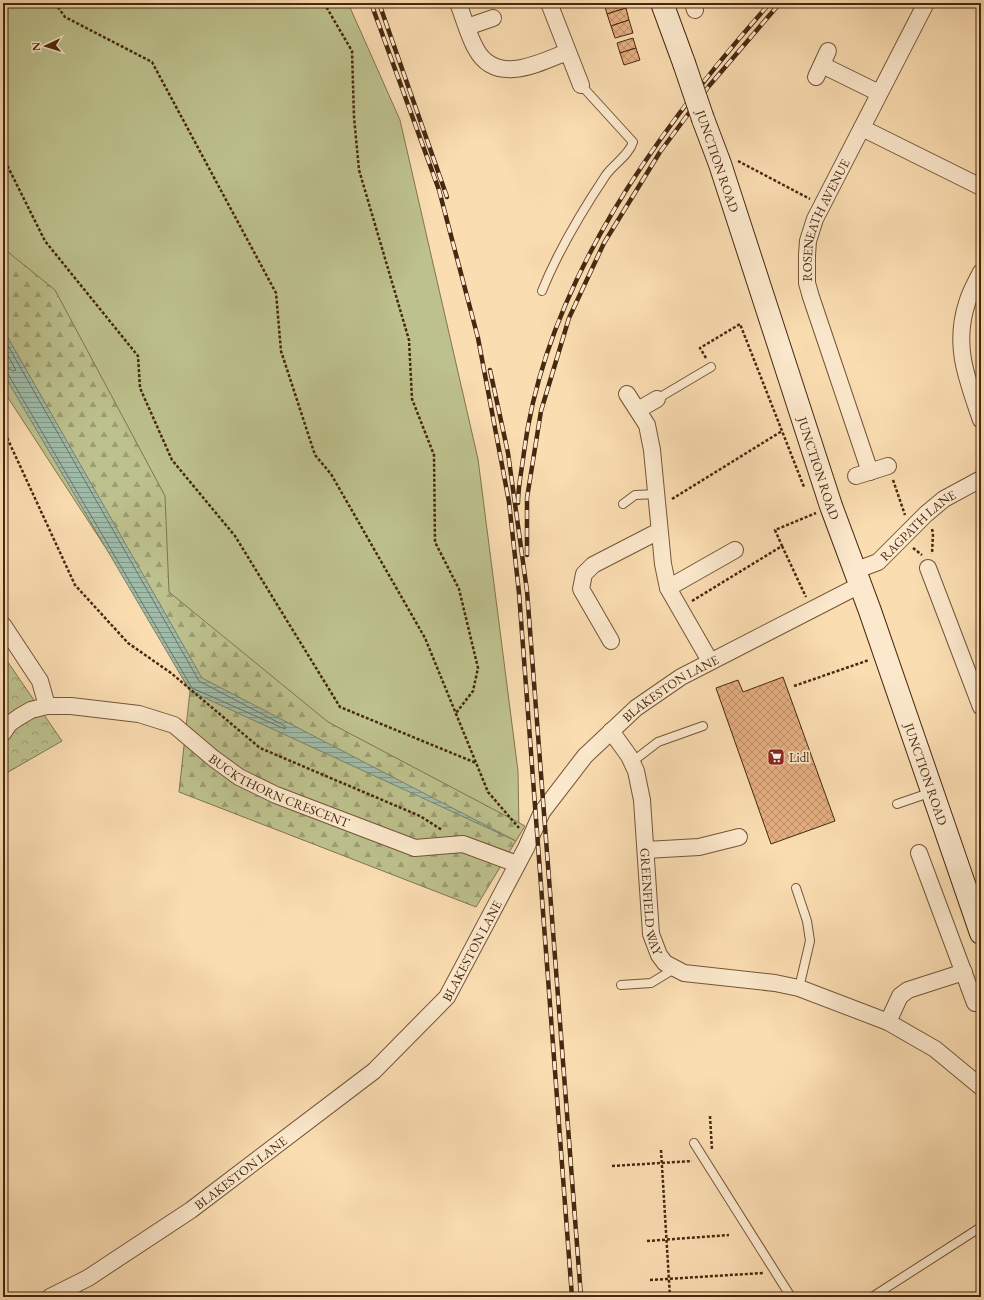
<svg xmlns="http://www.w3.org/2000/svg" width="984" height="1300" font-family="'EB Garamond',serif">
<defs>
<pattern id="forest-firs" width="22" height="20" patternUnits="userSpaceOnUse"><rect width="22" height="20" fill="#bdc18d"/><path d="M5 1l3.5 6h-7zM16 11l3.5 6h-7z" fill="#9b9d72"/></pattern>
<pattern id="park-crowns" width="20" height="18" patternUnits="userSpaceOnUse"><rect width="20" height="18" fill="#bdc18d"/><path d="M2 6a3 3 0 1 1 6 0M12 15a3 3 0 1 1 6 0" fill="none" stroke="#9b9d72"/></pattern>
<pattern id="water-rules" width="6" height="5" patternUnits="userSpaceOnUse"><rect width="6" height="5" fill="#9fbcaa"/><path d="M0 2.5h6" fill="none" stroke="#839989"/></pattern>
<pattern id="building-cross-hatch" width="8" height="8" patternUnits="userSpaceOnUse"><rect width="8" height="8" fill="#e4ae81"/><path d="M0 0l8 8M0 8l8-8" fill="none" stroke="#bb8e68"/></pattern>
</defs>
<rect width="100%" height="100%" fill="#fbddb2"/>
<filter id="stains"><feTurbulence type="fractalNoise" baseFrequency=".005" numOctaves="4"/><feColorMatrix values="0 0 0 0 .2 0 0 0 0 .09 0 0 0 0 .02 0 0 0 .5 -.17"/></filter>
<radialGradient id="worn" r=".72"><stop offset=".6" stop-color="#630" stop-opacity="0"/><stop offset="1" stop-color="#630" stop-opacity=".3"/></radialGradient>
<path fill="#bdc18d" stroke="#82744e" d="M 3,3 L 348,3 L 400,120 L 478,459 L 518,771 L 519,832 L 195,685 L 3,390 Z"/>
<path fill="url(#forest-firs)" stroke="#82744e" d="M 3,248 L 55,290 L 165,496 L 169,592 L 328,722 L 525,826 L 476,907 L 179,792 L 190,691 L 3,350 Z"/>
<path fill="url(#park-crowns)" stroke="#82744e" d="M 3,655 L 62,741 L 3,775 Z"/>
<path fill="url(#water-rules)" stroke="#7c816c" d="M 3,329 L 202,678 L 516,841 L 190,691 L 3,373 Z"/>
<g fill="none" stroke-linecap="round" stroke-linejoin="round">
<g stroke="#73725d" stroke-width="1">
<path d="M 3,337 L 199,681 L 285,726 L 285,729 L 192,688 L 8,374 L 3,372"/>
<path d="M 3,347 L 16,370 L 13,371 L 8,368 L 3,367"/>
</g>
</g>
<g fill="url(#building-cross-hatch)" stroke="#472810">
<path d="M 604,3 L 624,3 L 626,8 L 607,14 Z"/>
<path d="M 626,8 L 629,20 L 611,26 L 607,14 Z"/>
<path d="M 629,20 L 633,33 L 615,38 L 611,26 Z"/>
<path d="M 633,38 L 636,48 L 620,53 L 617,43 Z"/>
<path d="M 636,48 L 640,60 L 624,65 L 620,53 Z"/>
<path d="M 783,677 L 835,821 L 771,844 L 716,688 L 738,680 L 743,692 Z"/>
</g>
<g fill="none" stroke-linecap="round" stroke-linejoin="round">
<g stroke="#745538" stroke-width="10">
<g id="service">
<path d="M 542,291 C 558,251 582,211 606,175 C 614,164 629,155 633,142 L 581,85"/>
<path d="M 657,399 L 711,367"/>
<path d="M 623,504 L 635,495 L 657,494"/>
<path d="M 632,762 L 658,742 L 703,726"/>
<path d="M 897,804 L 932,792"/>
<path d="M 796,888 L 807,921 L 810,941 L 799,988"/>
<path d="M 621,985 L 651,983 L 674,969"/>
<path d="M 694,1143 L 791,1297"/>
<path d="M 872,1297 L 981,1227"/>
</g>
</g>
<g stroke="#745538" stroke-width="18">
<g id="minor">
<path d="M 458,3 C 464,18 468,35 476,49 C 496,86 539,63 567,52"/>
<path d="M 549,3 L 581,85"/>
<path d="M 693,3 L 695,10"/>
<path d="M 467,27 L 493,18"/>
<path d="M 822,65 L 879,93"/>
<path d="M 816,77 L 828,51"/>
<path d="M 862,128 L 981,187"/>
<path d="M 981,272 C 976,282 970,292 967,303 C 953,346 967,379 981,420"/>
<path d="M 627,394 L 647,425 L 652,450 L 663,564 L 668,588 L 710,661"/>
<path d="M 638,410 L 657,399"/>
<path id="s1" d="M 870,472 L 811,297 L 807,283 L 807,255 L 808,241 L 815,219 L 926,3"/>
<path d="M 856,476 L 888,466"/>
<path d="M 928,568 L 981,707"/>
<path id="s2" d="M 854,571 L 878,562 L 926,514 L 944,499 L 981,479"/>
<path d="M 668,588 L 735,550"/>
<path d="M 3,625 L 40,681 L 47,706"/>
<path d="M 611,641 L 581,589 L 584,574 L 593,565 L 659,531"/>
<path id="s3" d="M 611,731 L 629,756 L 636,771 L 642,800 L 651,934 L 659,955 L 665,963 L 684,973 L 775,983 L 799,988 L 888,1022 L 935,1049 L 981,1087"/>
<path id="s4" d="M 3,733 L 9,724 L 19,717 L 31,710 L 47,706 L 71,706 L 139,714 L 174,725 L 213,758 L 239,777 L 276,795 L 415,848 L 463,844 L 517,864"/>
<path d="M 646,850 L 699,847 L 739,837"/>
<path d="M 919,853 L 975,1003"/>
<path d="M 888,1022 L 900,996 L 908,990 L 964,972"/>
<path id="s5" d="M 50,1297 L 88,1278 L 191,1210 L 374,1071 L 447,997 L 526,848 L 542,812 L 585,756 L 636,708 L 681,677 L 860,585"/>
</g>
</g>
<g stroke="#472810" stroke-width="24">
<g id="secondary">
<path d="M 662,3 L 684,63"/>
<path id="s6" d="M 703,119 L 720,164 L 831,506 L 870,611 L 981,933"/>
</g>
</g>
<g stroke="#472810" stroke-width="2.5" stroke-dasharray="3 2" stroke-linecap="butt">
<path d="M 55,3 L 65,17 L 152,62 L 276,293 L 281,351 L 315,455 L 331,474 L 425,638 L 488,792 L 519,828"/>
<path d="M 324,3 L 352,51 L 354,117 L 359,170 L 409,340 L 412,399 L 434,455 L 435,542 L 459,589 L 478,668 L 473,691 L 456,713"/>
<path d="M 3,157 L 45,241 L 138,356 L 140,388 L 172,460 L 235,536 L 340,707 L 476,763"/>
<path d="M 738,161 L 810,199"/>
<path d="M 706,358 L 700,348 L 740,324 L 804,487"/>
<path d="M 3,429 L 75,585 L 128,643 L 171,673 L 260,748 L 420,816 L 442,830"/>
<path d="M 893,480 L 905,515"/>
<path d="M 672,499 L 782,431"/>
<path d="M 932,529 L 933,533 L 932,554"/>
<path d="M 782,546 L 806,597"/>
<path d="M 913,548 L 922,555"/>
<path d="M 692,601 L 782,546 L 775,530 L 816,513"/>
<path d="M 794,686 L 869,660"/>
<path d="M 710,1116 L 712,1150"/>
<path d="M 661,1150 L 670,1297"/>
<path d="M 612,1166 L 692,1161"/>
<path d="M 647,1241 L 729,1235"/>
<path d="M 650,1280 L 763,1273"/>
</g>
<use href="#service" stroke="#fce9cd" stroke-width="8"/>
<use href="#minor" stroke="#fce9cd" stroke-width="16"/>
<use href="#secondary" stroke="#fce9cd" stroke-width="22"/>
<g stroke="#472810" stroke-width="4.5">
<g id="rail">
<path d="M 371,3 L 439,190 L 478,338 L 509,502 L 519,593 L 572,1297"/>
<path d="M 379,3 L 447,197"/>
<path d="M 490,370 L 508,453 L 527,591 L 581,1297"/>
<path d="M 518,503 C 518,486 522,469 524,452 C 546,282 659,128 770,3"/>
<path d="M 527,555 L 527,498 L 541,411 L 569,318 L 604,243 L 660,152 L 709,86 L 780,3"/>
</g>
</g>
<use href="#rail" stroke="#fce9cd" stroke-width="3" stroke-dasharray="9" stroke-linecap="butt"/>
<g stroke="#472810" stroke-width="24" stroke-linecap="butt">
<path id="secondary-bridge" d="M 684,63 L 703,119"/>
</g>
<use href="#secondary-bridge" stroke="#fce9cd" stroke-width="22"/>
</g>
<defs>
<g id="supermarket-square" transform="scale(0.9)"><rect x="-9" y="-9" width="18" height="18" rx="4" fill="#8f2418" stroke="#fce9cd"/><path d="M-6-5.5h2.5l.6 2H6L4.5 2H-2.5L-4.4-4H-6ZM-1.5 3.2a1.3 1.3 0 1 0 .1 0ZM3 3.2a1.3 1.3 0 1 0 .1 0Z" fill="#fff"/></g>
</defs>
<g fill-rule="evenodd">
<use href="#supermarket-square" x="776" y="757"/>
</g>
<g text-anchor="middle" stroke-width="3.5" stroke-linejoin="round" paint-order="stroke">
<g font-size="13" fill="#472810" stroke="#fce9cd">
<text transform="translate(718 161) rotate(71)" y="5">JUNCTION ROAD</text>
<text dy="5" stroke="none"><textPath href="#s1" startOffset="266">ROSENEATH AVENUE</textPath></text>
<text dy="5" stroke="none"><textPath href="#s6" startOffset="368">JUNCTION ROAD</textPath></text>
<text dy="5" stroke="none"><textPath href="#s2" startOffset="80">RAGPATH LANE</textPath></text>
<text dy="5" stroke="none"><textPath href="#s5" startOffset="888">BLAKESTON LANE</textPath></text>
<text dy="5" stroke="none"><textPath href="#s6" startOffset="692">JUNCTION ROAD</textPath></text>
<text dy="5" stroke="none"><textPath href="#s4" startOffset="308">BUCKTHORN CRESCENT</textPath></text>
<text dy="5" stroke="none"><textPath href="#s3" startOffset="179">GREENFIELD WAY</textPath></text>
<text dy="5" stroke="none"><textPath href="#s5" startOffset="552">BLAKESTON LANE</textPath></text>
<text dy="5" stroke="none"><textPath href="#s5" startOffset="228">BLAKESTON LANE</textPath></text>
</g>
<g font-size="13" fill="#472810" stroke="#fce9cd" text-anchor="start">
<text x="789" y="762">Lidl</text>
</g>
</g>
<rect width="984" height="1300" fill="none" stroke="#fbddb2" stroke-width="16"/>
<rect x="4" y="4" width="976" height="1292" fill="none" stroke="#472810" stroke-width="2"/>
<rect x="8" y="8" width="968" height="1284" fill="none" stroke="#472810"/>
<g transform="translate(46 46) rotate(266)" stroke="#fce9cd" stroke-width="3" paint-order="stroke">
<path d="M0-3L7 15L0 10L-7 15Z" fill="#472810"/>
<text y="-6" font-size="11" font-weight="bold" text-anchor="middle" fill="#472810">N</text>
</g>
<rect width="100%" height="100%" filter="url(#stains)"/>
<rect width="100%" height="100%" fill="url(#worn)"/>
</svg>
